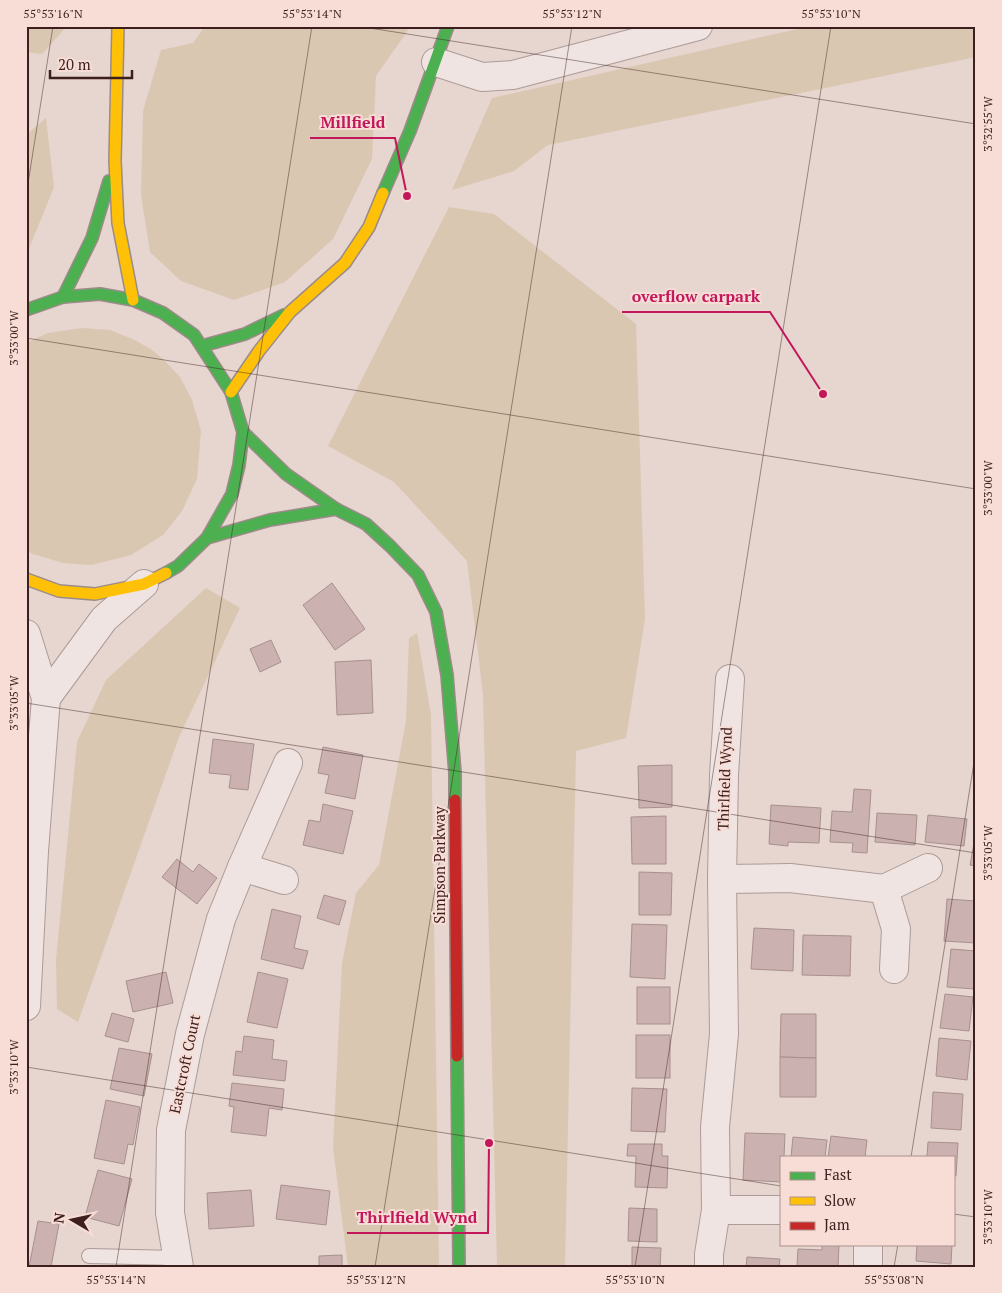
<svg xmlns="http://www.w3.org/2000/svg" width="1002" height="1293" font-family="'PT Serif',serif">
<rect width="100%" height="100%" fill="#e7d5cf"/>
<g fill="#dac7b1">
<path d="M 26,26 L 67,26 L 42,54 L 26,52 Z"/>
<path d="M 205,26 L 411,26 L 376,76 L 372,159 L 333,239 L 285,282 L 234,300 L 181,281 L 150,252 L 141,195 L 143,111 L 161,50 L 193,43 Z"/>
<path d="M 811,26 L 976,26 L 976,57 L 548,145 L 514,171 L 452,190 L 492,98 Z"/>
<path d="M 46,118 L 54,187 L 26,256 L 26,135 Z"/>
<path d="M 449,207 L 494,214 L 636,324 L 645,619 L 626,738 L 576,751 L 565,1267 L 497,1267 L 483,695 L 467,561 L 394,482 L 328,446 Z"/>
<path d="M 82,328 L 110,330 L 135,340 L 152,350 L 164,360 L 180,377 L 192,400 L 201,431 L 197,479 L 182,511 L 163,535 L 131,555 L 91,565 L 63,563 L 33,554 L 26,550 L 26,343 L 48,333 Z"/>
<path d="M 206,588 L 240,608 L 179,737 L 78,1022 L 57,1009 L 56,960 L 77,742 L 106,680 Z"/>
<path d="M 417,633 L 431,715 L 439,1267 L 348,1267 L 333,1147 L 342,963 L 356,893 L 379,865 L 406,721 L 409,638 Z"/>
</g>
<g fill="#cbb2b0" stroke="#a7908f">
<path d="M 332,583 L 365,629 L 335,650 L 303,605 Z"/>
<path d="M 271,640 L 281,662 L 260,672 L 250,649 Z"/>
<path d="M 371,660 L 373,713 L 337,715 L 335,662 Z"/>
<path d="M 213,739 L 254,744 L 248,790 L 229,788 L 231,775 L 209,773 Z"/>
<path d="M 323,747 L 363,755 L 355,799 L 325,793 L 329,775 L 318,773 Z"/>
<path d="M 672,765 L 672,807 L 639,808 L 638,766 Z"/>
<path d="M 854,789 L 871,790 L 867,853 L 852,852 L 853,843 L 830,842 L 832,811 L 852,812 Z"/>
<path d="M 323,804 L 353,811 L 343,854 L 303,845 L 309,820 L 320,822 Z"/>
<path d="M 771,805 L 821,808 L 819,843 L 788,842 L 788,846 L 769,844 Z"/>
<path d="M 877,813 L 917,815 L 915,845 L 875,842 Z"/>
<path d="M 928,815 L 967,819 L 964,846 L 925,842 Z"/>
<path d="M 666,816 L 666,864 L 632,864 L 631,817 Z"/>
<path d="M 976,832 L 976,866 L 970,865 Z"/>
<path d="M 177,859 L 193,872 L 199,864 L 217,878 L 197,904 L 162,877 Z"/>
<path d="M 639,872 L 672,873 L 671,915 L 639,915 Z"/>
<path d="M 324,895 L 346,901 L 339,925 L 317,918 Z"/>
<path d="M 947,899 L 976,901 L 976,943 L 944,941 Z"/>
<path d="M 272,909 L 301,916 L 294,948 L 308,951 L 303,969 L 261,959 Z"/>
<path d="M 632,924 L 667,925 L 665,979 L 630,977 Z"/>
<path d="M 754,928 L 794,930 L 793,971 L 751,969 Z"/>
<path d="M 803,935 L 851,936 L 850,976 L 802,975 Z"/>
<path d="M 951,949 L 976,951 L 975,989 L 947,987 Z"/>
<path d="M 166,972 L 173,1003 L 133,1012 L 126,981 Z"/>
<path d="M 258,972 L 288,979 L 277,1028 L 247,1022 Z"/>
<rect x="637" y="987" width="33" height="37"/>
<path d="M 945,994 L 973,997 L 969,1031 L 940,1028 Z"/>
<path d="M 112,1013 L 134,1019 L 128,1042 L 105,1036 Z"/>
<path d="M 781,1014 L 816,1014 L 816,1058 L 780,1057 Z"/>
<rect x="636" y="1035" width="34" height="43"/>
<path d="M 244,1036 L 274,1040 L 272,1059 L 287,1061 L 285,1081 L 233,1075 L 236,1051 L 242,1052 Z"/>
<path d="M 939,1038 L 971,1041 L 967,1080 L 936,1076 Z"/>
<path d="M 119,1048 L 152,1054 L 144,1096 L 110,1089 Z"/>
<path d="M 780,1057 L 816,1058 L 816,1097 L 780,1097 Z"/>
<path d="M 232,1083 L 284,1089 L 282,1110 L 269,1108 L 266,1136 L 231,1132 L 234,1107 L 229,1106 Z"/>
<path d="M 632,1088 L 667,1089 L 665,1132 L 631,1131 Z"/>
<path d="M 933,1092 L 963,1094 L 961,1130 L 931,1128 Z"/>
<path d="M 106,1100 L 140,1107 L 133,1145 L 128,1144 L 124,1164 L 94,1158 Z"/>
<path d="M 745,1133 L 785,1134 L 784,1157 L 781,1157 L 781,1182 L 743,1180 Z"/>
<path d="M 831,1136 L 867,1140 L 865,1157 L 828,1157 Z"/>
<path d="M 793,1137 L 827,1140 L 825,1157 L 791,1157 Z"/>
<path d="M 928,1142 L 958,1143 L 956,1176 L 953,1176 L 953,1157 L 927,1157 Z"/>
<path d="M 628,1144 L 662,1144 L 662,1156 L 668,1156 L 667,1188 L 635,1187 L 636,1156 L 627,1156 Z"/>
<path d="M 98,1170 L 132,1179 L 119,1226 L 85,1217 Z"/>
<path d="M 281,1185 L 330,1191 L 326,1225 L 276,1219 Z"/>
<path d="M 251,1190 L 254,1226 L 209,1229 L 207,1193 Z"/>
<path d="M 629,1208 L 657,1209 L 657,1242 L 628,1241 Z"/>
<path d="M 38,1221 L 59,1224 L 51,1267 L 29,1267 Z"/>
<path d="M 822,1244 L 839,1244 L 838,1267 L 797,1267 L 798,1249 L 822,1250 Z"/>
<path d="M 917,1244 L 952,1244 L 951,1264 L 916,1261 Z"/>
<path d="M 632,1247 L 661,1248 L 660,1267 L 632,1267 Z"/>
<path d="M 342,1255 L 342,1267 L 319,1267 L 319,1256 Z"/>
<path d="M 747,1257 L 780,1259 L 779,1267 L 746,1267 Z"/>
</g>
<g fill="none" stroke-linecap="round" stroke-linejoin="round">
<g stroke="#ac9b98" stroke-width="16">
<path id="lane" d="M 89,1256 L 178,1258"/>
</g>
<g stroke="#ac9b98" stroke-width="30">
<g id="street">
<path d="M 436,62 L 482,77 L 513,75 L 698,26"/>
<path d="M 26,634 L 46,698 L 34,851 L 26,1006"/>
<path d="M 46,698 L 104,619 L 144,584"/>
<path d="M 242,867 L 284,880"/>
<path d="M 722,879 L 790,878 L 884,889 L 928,868"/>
<path d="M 884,889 L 896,929 L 894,969"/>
<path d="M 716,1210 L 781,1210"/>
<path d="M 868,1244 L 868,1267"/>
<path d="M 179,1267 L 170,1213 L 171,1130 L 190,1034 L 221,919 L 242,867 L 288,763"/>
<path d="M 709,1267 L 709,1254 L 716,1210 L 715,1127 L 724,1034 L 722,879 L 724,775 L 730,679"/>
</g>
</g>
<g stroke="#9c8b88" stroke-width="14">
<g id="fast">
<path d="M 383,193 L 410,131 L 448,26"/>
<path d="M 63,297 L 92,238 L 109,181"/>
<path d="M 26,310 L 63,297 L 100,294 L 133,300 L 163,313 L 194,335 L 231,392 L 243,432 L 239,465 L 232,494 L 207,538 L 178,566 L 166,573"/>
<path d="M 202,346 L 245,334 L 284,315"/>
<path d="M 243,432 L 286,474 L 336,509 L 366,524 L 390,546 L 418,575 L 436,612 L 447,675 L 455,773 L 455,800"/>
<path d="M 207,538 L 270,520 L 336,509"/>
<path d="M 457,1056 L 459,1267"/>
</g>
</g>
<g stroke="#9c8b88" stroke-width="14">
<g id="slow">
<path d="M 118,26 L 115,161 L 118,223 L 133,300"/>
<path d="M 231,392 L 259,351 L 290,312 L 345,263 L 369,227 L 383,193"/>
<path d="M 26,579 L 59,591 L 95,594 L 144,584 L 166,573"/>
</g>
</g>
<g stroke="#9c8b88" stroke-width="14">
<path id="jam" d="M 455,800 L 457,1056"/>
</g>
<use href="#lane" stroke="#efe4e1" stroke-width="14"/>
<use href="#street" stroke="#efe4e1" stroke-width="28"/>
<use href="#fast" stroke="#4caf50" stroke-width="11"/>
<use href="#slow" stroke="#ffc107" stroke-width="11"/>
<use href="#jam" stroke="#c62828" stroke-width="11"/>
</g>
<path fill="none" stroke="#3c1f1e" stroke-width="1" stroke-opacity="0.45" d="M 357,26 L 976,124M 26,196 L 53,26M 26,338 L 976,489M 26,703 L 976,853M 26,1067 L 781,1186M 911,1157 L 976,750M 953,1214 L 976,1217M 116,1267 L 312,26M 375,1267 L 572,26M 635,1267 L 831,26M 894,1267 L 898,1244"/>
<g text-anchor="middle" stroke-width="4" stroke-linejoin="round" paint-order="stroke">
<g font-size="15" fill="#3c1f1e" stroke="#f7ddd5">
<text transform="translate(725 779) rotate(-88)" y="5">Thirlfield Wynd</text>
<text transform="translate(440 865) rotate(-90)" y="5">Simpson Parkway</text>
<text transform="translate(185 1064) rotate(-78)" y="5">Eastcroft Court</text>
</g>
</g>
<path fill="none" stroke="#c2185b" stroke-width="2" d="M407 196L395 138H310M823 394L770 312H622M489 1143L488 1233H347"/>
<g fill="#c2185b" stroke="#f7ddd5" stroke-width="2">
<circle cx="407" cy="196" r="5"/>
<circle cx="823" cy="394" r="5"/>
<circle cx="489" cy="1143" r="5"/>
</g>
<g font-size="16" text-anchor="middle" font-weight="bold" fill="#c2185b" stroke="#f7ddd5" stroke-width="4" stroke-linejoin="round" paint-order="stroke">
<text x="353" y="128">Millfield</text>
<text x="696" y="302">overflow carpark</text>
<text x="417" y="1223">Thirlfield Wynd</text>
</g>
<rect width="1002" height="1293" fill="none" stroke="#f7ddd5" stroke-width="55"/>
<rect x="780" y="1156" width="175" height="90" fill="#f7ddd5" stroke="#ac918c"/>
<rect x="790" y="1172" width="25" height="8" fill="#4caf50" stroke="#ac918c"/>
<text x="824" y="1180" font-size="15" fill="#3c1f1e">Fast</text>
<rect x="790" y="1197" width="25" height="8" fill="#ffc107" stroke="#ac918c"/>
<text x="824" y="1206" font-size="15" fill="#3c1f1e">Slow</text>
<rect x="790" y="1222" width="25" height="8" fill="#c62828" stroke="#ac918c"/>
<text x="824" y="1230" font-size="15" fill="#3c1f1e">Jam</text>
<g transform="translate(72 1220) rotate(279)" stroke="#f7ddd5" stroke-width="4" paint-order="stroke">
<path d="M0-4L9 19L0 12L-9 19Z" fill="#3c1f1e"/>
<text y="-8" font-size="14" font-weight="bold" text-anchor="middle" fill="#3c1f1e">N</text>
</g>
<path d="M50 70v8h82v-8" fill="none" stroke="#3c1f1e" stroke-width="2.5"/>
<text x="58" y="70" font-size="15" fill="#3c1f1e" stroke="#f7ddd5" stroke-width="4" paint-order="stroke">20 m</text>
<rect x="28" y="28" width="946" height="1238" fill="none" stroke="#3c1f1e" stroke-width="2"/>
<g font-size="12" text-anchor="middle" fill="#3c1f1e">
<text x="53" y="18">55°53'16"N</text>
<text x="312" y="18">55°53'14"N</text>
<text x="572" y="18">55°53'12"N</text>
<text x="831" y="18">55°53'10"N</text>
<text transform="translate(988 124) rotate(-90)" y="4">3°32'55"W</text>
<text transform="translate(14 338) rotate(-90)" y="4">3°33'00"W</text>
<text transform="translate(988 488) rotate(-90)" y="4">3°33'00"W</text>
<text transform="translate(14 703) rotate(-90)" y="4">3°33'05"W</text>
<text transform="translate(988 853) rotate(-90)" y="4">3°33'05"W</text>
<text transform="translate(14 1067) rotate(-90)" y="4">3°33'10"W</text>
<text transform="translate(988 1217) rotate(-90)" y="4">3°33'10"W</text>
<text x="116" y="1284">55°53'14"N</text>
<text x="376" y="1284">55°53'12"N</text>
<text x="635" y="1284">55°53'10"N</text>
<text x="894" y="1284">55°53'08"N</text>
</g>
</svg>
